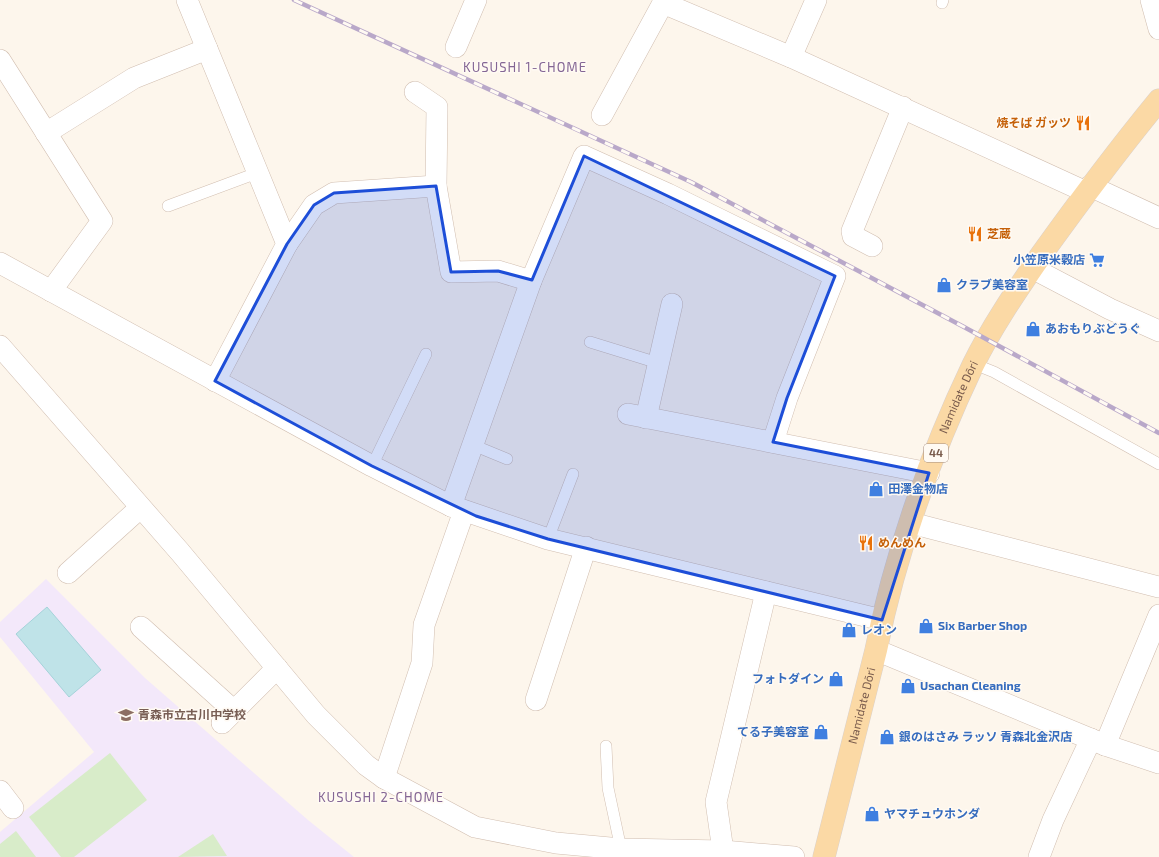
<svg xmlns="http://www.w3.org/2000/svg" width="1159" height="857" font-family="'Exo 2','Noto Sans JP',sans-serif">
<rect width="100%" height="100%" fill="#fdf6ec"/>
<path fill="#f3e8fa" d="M 46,579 L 145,678 L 308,820 L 354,857 L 0,857 L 0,832 L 94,752 L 0,637 L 0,622 Z"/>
<g fill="#d8ecc9">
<path d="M 110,753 L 147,800 L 74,857 L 61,857 L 29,817 Z"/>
<path d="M 16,831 L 36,857 L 0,857 L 0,844 Z"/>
<path d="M 213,834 L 227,856 L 178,857 Z"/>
</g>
<path fill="#bfe3e8" stroke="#a5d3da" d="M 47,607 L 101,670 L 69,697 L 16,634 Z"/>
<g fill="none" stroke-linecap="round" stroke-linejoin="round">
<g stroke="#d1beb0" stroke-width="12">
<g id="lane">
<path d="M 942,3 L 943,0"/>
<path d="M 168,206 L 257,173"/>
<path d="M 590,342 L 658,363"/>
<path d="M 974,364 L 994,372 L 1159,464"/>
<path d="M 473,445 L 507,459"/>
<path d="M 372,466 L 426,354"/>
<path d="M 548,539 L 573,474"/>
<path d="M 606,746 L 608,788 L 621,849"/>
</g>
</g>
<g stroke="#d1beb0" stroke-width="22">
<g id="street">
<path d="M 187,0 L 287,244 L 215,381"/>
<path d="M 664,0 L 663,3 L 791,57 L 1086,192"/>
<path d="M 1151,0 L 1159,29"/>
<path d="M 456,47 L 476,0"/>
<path d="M 791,57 L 816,0"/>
<path d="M 0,60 L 102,221 L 51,291"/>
<path d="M 415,92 L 437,107 L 436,186"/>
<path d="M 602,115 L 663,3"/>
<path d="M 46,133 L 134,78 L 207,49"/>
<path d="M 1090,186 L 1159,218"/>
<path d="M 287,244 L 314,205 L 334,193 L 436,186 L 451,272 L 498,271 L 531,281"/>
<path d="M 872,246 L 853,236 L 852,231 L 903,107"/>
<path d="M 0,263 L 372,466 L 451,506 L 548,539 L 882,620"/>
<path d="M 1032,268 L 1110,309 L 1159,331"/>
<path d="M 0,346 L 180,552 L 316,715 L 366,765 L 384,778 L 475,827 L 556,843 L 621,849 L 723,851 L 794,857"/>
<path d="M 628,414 L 929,473"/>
<path d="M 646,418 L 672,304"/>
<path d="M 451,506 L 531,281 L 584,156 L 668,194 L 835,276 L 787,398 L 773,442"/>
<path d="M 911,523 L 1159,587"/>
<path d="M 68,573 L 140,508"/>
<path d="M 141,627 L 234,711"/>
<path d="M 876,650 L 1105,745 L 1159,763"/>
<path d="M 536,700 L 586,547"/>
<path d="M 222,723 L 277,668"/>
<path d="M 1105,745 L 1159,615"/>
<path d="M 384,778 L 422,663 L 424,625 L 464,511"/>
<path d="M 0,791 L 13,808"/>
<path d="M 723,851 L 716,802 L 766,592"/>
<path d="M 1039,857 L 1053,820 L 1091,739"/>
</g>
</g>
<g stroke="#dad1cd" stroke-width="23">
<g id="primary">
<path id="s1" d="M 824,857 L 876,650 C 895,554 931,453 973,365 C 992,326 1017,290 1041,255 C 1079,202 1118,150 1159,100"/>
</g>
</g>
<use href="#lane" stroke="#fff" stroke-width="11"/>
<use href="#street" stroke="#fff" stroke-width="21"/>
<use href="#primary" stroke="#fbd9a5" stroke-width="22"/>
<g stroke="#b9a8c9" stroke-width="4.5">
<path id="rail" d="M 294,0 L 691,182 L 964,327 L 1159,433"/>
</g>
<use href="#rail" stroke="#fffaf3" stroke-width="3" stroke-dasharray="9" stroke-linecap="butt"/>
</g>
<path fill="#1d4ed8" fill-opacity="0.2" stroke="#1d4ed8" stroke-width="3" stroke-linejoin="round" d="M 584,156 L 835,276 L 787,398 L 773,442 L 929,473 L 882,620 L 548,539 L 476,516 L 372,466 L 215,381 L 287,244 L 314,205 L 334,193 L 436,186 L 451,272 L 498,271 L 532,280 Z"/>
<defs>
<g id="restaurant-bare" transform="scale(1.2)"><path d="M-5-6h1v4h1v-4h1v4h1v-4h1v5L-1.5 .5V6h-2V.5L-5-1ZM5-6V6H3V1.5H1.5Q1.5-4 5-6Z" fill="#e8710a" stroke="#fffaf3" stroke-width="2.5" paint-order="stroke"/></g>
<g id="supermarket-bare" transform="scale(1.2)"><path d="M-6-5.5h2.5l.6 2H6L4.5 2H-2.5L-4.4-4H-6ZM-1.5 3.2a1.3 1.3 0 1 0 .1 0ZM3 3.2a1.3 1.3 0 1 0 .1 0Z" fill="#3f7fe0" stroke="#fffaf3" stroke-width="2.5" paint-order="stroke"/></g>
<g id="shop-bare" transform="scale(1.2)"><path d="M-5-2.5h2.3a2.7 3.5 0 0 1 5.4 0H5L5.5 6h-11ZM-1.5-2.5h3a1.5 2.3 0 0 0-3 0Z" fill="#3f7fe0" stroke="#fffaf3" stroke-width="2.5" paint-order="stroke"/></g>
<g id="school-bare" transform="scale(1.2)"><path d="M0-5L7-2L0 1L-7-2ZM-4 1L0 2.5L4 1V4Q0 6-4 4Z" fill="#8d6e63" stroke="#fffaf3" stroke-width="2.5" paint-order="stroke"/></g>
</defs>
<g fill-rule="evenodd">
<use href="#restaurant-bare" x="1083" y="123"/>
<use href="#restaurant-bare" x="975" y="234"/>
<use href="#supermarket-bare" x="1097" y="260"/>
<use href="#shop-bare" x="944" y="285"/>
<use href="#shop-bare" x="1033" y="329"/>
<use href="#shop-bare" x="876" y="489"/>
<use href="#restaurant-bare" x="866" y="543"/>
<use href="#shop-bare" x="926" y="626"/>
<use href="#shop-bare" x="849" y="630"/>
<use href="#shop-bare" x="836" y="679"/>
<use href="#shop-bare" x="908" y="686"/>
<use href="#school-bare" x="126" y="715"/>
<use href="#shop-bare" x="821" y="732"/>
<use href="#shop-bare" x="887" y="737"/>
<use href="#shop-bare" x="872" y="814"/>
</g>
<g text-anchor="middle" stroke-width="3" stroke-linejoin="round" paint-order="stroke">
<rect fill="#fffaf3" stroke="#a28b7f" stroke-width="1" x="924" y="444" width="24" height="18" rx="3"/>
<g font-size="11" font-weight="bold" fill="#7a5c4d">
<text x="936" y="457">44</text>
</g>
<g font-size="12" font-weight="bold" fill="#c56008" stroke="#fffaf3" text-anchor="start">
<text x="1071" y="127" text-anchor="end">焼そば ガッツ</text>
<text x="987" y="238">芝蔵</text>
<text x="878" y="547">めんめん</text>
</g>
<g font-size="12" font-weight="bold" fill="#366cbe" stroke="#fffaf3" text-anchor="start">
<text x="1085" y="264" text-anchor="end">小笠原米穀店</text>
<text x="956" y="289">クラブ美容室</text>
<text x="1045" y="333">あおもりぶどうぐ</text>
<text x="888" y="493">田澤金物店</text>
<text x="938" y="630">Six Barber Shop</text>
<text x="861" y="634">レオン</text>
<text x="824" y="683" text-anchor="end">フォトダイン</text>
<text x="920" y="690">Usachan Cleaning</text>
<text x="809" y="736" text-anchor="end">てる子美容室</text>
<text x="899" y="741">銀のはさみ ラッソ 青森北金沢店</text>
<text x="884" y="818">ヤマチュウホンダ</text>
</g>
<g font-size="12" fill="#7a5c4d" stroke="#fffaf3">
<text dy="4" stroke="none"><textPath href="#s1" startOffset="480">Namidate Dōri</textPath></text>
<text dy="4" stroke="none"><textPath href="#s1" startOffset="156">Namidate Dōri</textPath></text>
</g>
<g font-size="12" font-weight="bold" fill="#785e54" stroke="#fffaf3" text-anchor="start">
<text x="138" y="719">青森市立古川中学校</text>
</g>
<g font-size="13" letter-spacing="1" fill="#846695" stroke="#fffaf3">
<text x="525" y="72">KUSUSHI 1-CHOME</text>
<text x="381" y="802">KUSUSHI 2-CHOME</text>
</g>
</g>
</svg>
